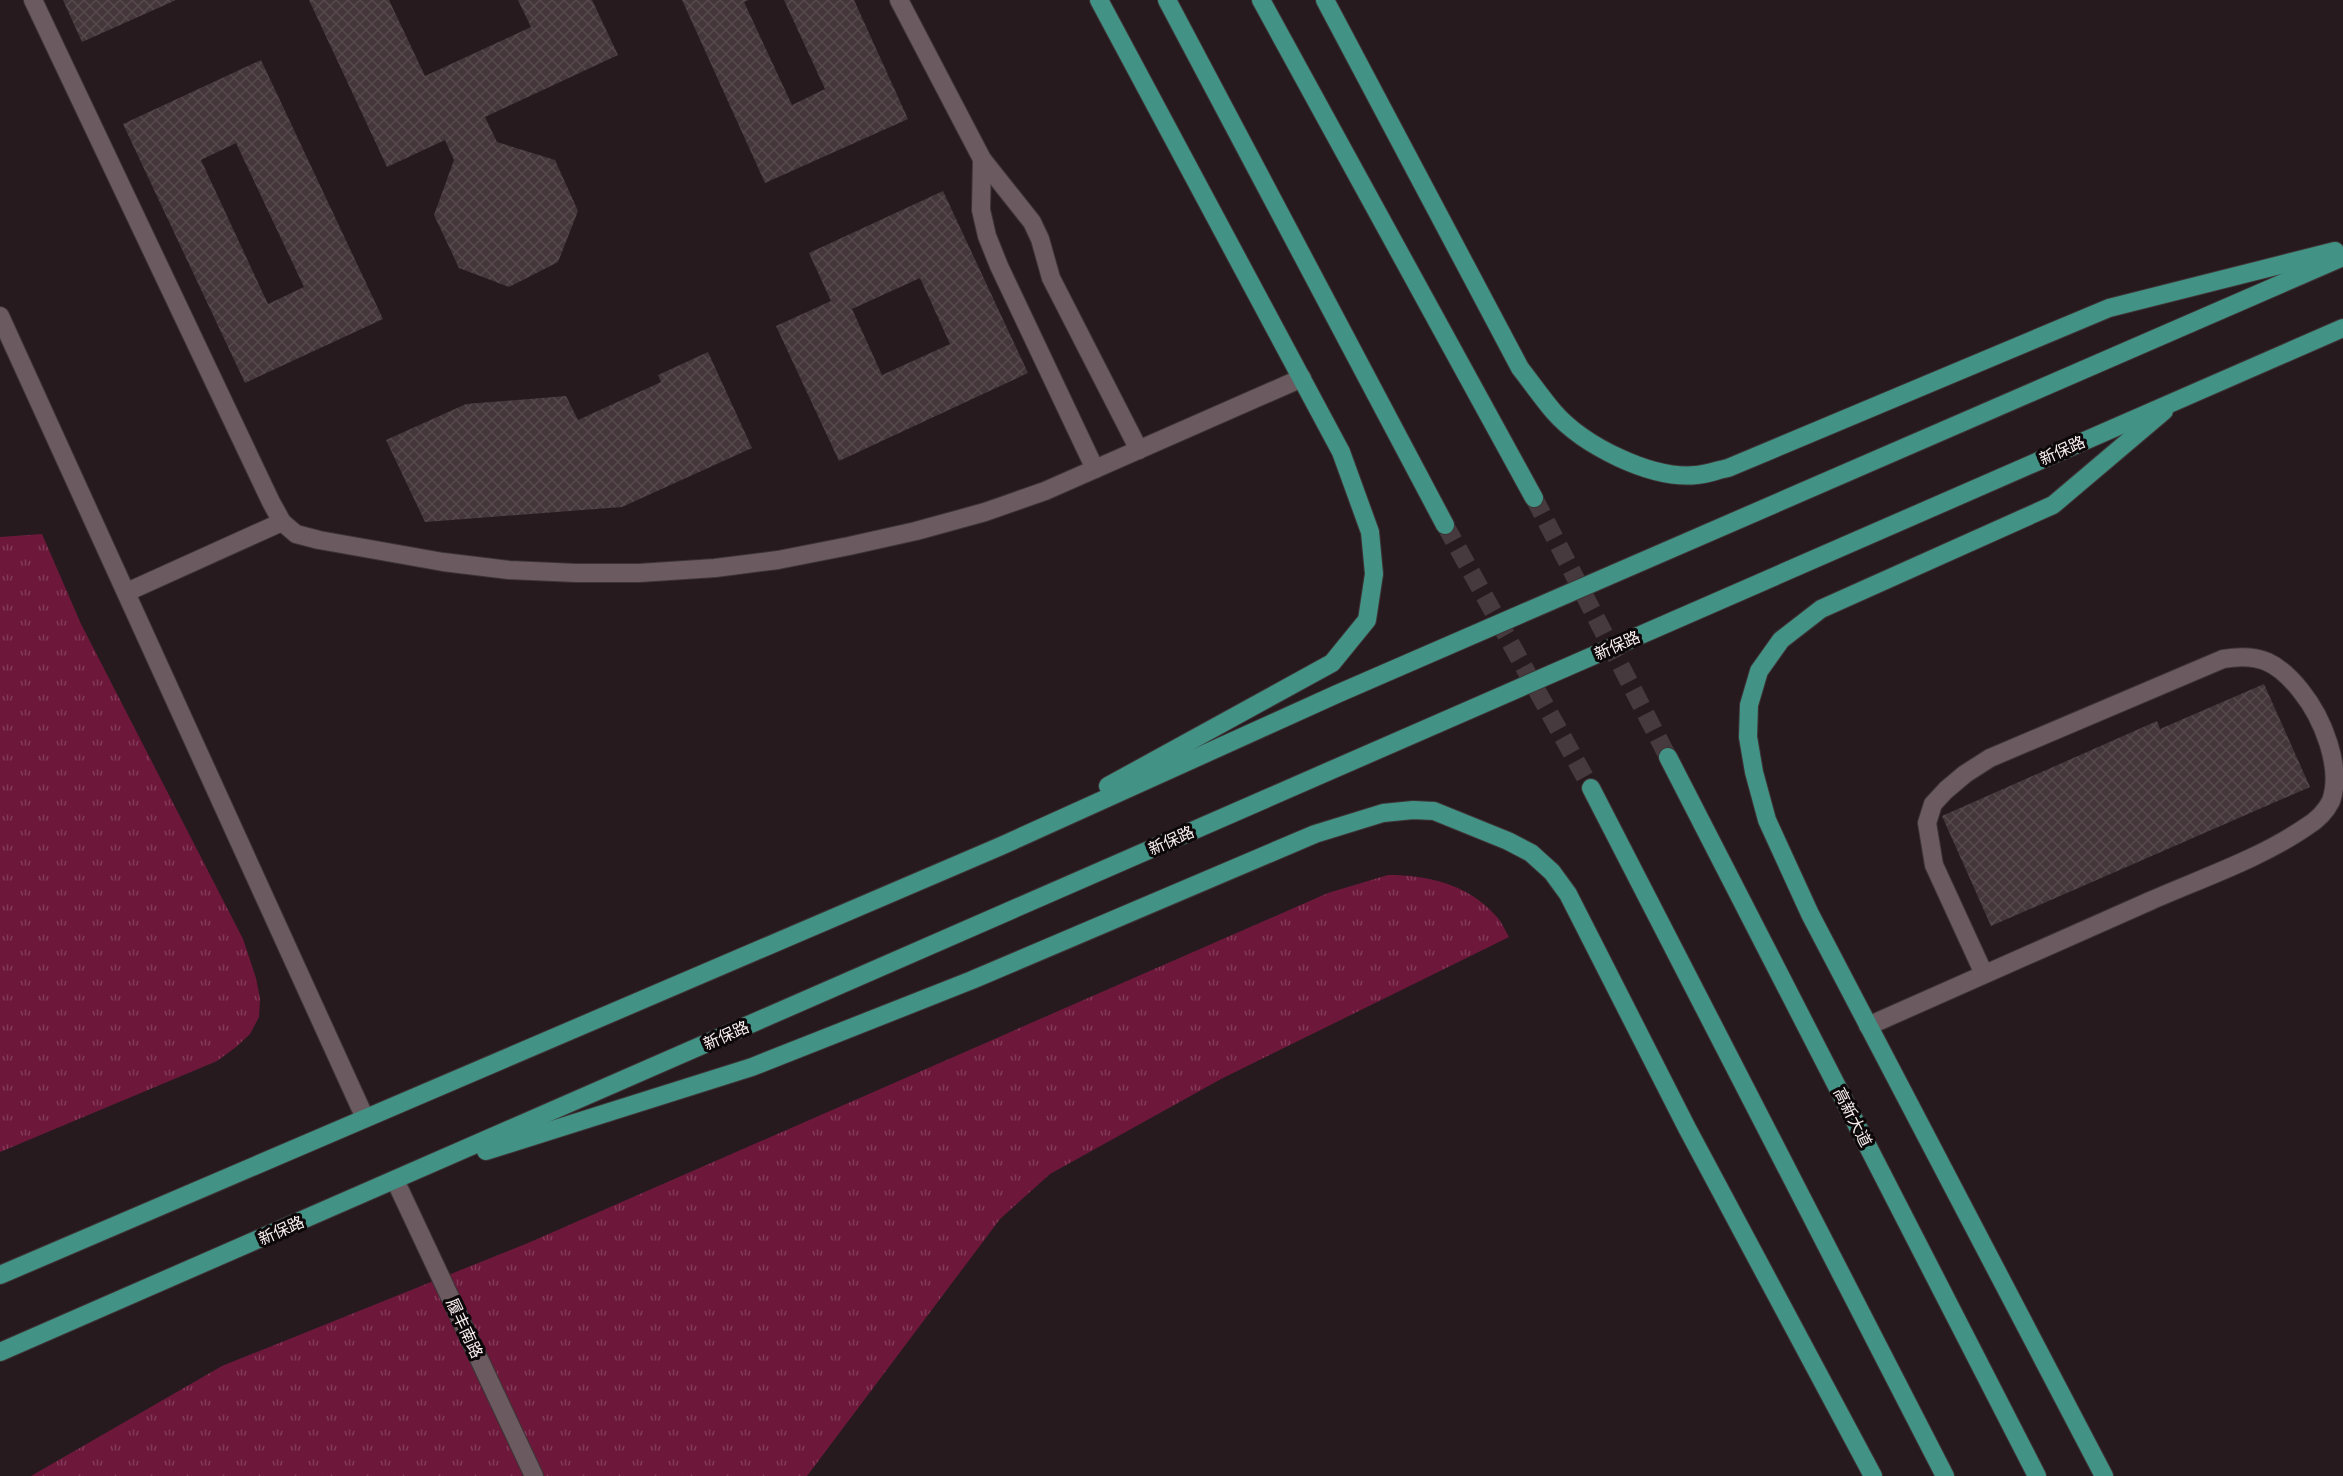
<svg xmlns="http://www.w3.org/2000/svg" width="2343" height="1476" font-family="'Sofia Sans Condensed','Noto Sans SC',sans-serif">
<defs>
<pattern id="park-tufts" width="24" height="20" patternUnits="userSpaceOnUse" patternTransform="scale(1.5)"><rect width="24" height="20" fill="#6d183b"/><path d="M3 7l-1-3M5 7V3M7 7l1-3M15 17l-1-3M17 17v-4M19 17l1-3" fill="none" stroke="#833a58"/></pattern>
<pattern id="building-cross-hatch" width="8" height="8" patternUnits="userSpaceOnUse" patternTransform="scale(1.5)"><rect width="8" height="8" fill="#44363a"/><path d="M0 0l8 8M0 8l8-8" fill="none" stroke="#564a4d"/></pattern>
</defs>
<rect width="100%" height="100%" fill="#271a1e"/>
<g fill="url(#park-tufts)">
<path d="M 42,534 L 81,624 L 243,939 L 256,978 L 260,999 L 259,1017 L 250,1034 L 236,1047 L 217,1061 L 0,1152 L 0,537 Z"/>
<path d="M 1388,875 C 1427,875 1467,884 1494,914 C 1501,920 1505,930 1509,937 L 1221,1079 L 1050,1174 L 1000,1219 L 807,1476 L 31,1476 L 222,1366 L 528,1243 L 1328,893 Z"/>
</g>
<g fill="url(#building-cross-hatch)" fill-rule="evenodd">
<path d="M 63,0 L 176,0 L 82,42 Z"/>
<path d="M 309,0 L 389,0 L 425,76 L 531,27 L 518,0 L 592,0 L 618,55 L 485,117 L 497,142 L 555,160 L 578,211 L 558,262 L 509,287 L 459,268 L 434,215 L 454,160 L 445,140 L 387,167 Z"/>
<path d="M 682,0 L 749,0 L 744,2 L 792,105 L 825,89 L 784,0 L 854,0 L 908,119 L 765,183 Z"/>
<path d="M 261,60 L 383,319 L 245,383 L 123,124 ZM 236,143 L 304,287 L 268,304 L 201,160 Z"/>
<path d="M 943,191 L 1028,373 L 839,461 L 776,326 L 831,301 L 809,253 ZM 920,278 L 950,344 L 882,375 L 852,309 Z"/>
<path d="M 708,352 L 752,448 L 622,507 L 425,522 L 386,440 L 466,404 L 566,396 L 578,420 L 661,382 L 658,375 Z"/>
<path d="M 2264,684 L 2310,787 L 1991,926 L 1942,816 L 2157,721 L 2160,729 Z"/>
</g>
<g fill="none" stroke-linecap="round" stroke-linejoin="round">
<g stroke="#463a3e" stroke-width="18" stroke-dasharray="18 9" stroke-linecap="butt">
<path d="M 1534,498 L 1668,757"/>
<path d="M 1445,525 L 1591,788"/>
</g>
<g stroke="#3e3436" stroke-width="20">
<g id="minor">
<path d="M 33,0 L 271,502 L 282,522 L 296,534 L 319,540 L 443,562 L 509,570 L 576,573 L 639,573 L 715,568 L 778,560 L 849,546 L 916,531 L 985,512 L 1045,491 L 1302,378"/>
<path d="M 899,0 L 982,159 L 1032,222 L 1040,239 L 1051,278 L 1139,450"/>
<path d="M 982,159 L 981,210 L 987,236 L 999,266 L 1095,469"/>
<path d="M 0,316 L 365,1118"/>
<path d="M 127,592 L 282,522"/>
<path d="M 1868,1026 C 1962,984 2056,942 2150,901 C 2202,878 2259,859 2306,827 C 2316,821 2326,811 2331,801 C 2343,767 2322,717 2301,691 C 2278,662 2260,653 2223,659 L 1990,758 L 1965,774 L 1946,790 L 1933,804 L 1927,823 L 1934,865 L 1984,974"/>
<path d="M 395,1180 L 534,1476"/>
</g>
</g>
<g stroke="#3e3436" stroke-width="20">
<g id="major">
<path d="M 1099,0 L 1341,452 L 1370,532 L 1374,574 L 1367,620 L 1332,663 L 1108,786"/>
<path d="M 1167,0 L 1445,525"/>
<path d="M 1261,0 L 1534,498"/>
<path d="M 1325,0 L 1520,368 C 1531,382 1542,398 1554,412 C 1583,445 1651,480 1697,475 C 1707,474 1718,470 1728,468 L 2109,308 L 2335,251"/>
<path d="M 1668,757 L 2037,1476"/>
<path d="M 1591,788 L 1945,1476"/>
<path d="M 486,1151 L 752,1067 L 972,980 L 1315,834 L 1383,813 L 1413,810 L 1434,811 L 1508,841 L 1531,853 L 1552,872 L 1568,894 L 1687,1128 L 1873,1476"/>
<path d="M 0,1275 L 1001,846 L 1337,694 L 2343,257"/>
<path d="M 0,1352 L 2343,328"/>
<path d="M 2104,1476 L 1810,914 L 1767,820 L 1754,772 L 1748,737 L 1749,705 L 1759,671 L 1781,640 L 1821,609 L 2053,505 L 2164,411"/>
</g>
</g>
<use href="#minor" stroke="#6b5b60" stroke-width="18"/>
<use href="#major" stroke="#429285" stroke-width="18"/>
</g>
<g text-anchor="middle" stroke-width="6" stroke-linejoin="round" paint-order="stroke">
<g font-size="16" fill="#f8eef0" stroke="#0c0708">
<text transform="translate(2062 450) rotate(-24)" y="6">新保路</text>
<text transform="translate(1617 645) rotate(-24)" y="6">新保路</text>
<text transform="translate(1171 840) rotate(-24)" y="6">新保路</text>
<text transform="translate(726 1035) rotate(-24)" y="6">新保路</text>
<text transform="translate(1853 1117) rotate(63)" y="6">高新大道</text>
<text transform="translate(281 1230) rotate(-24)" y="6">新保路</text>
<text transform="translate(465 1328) rotate(65)" y="6">履丰南路</text>
</g>
</g>
</svg>
